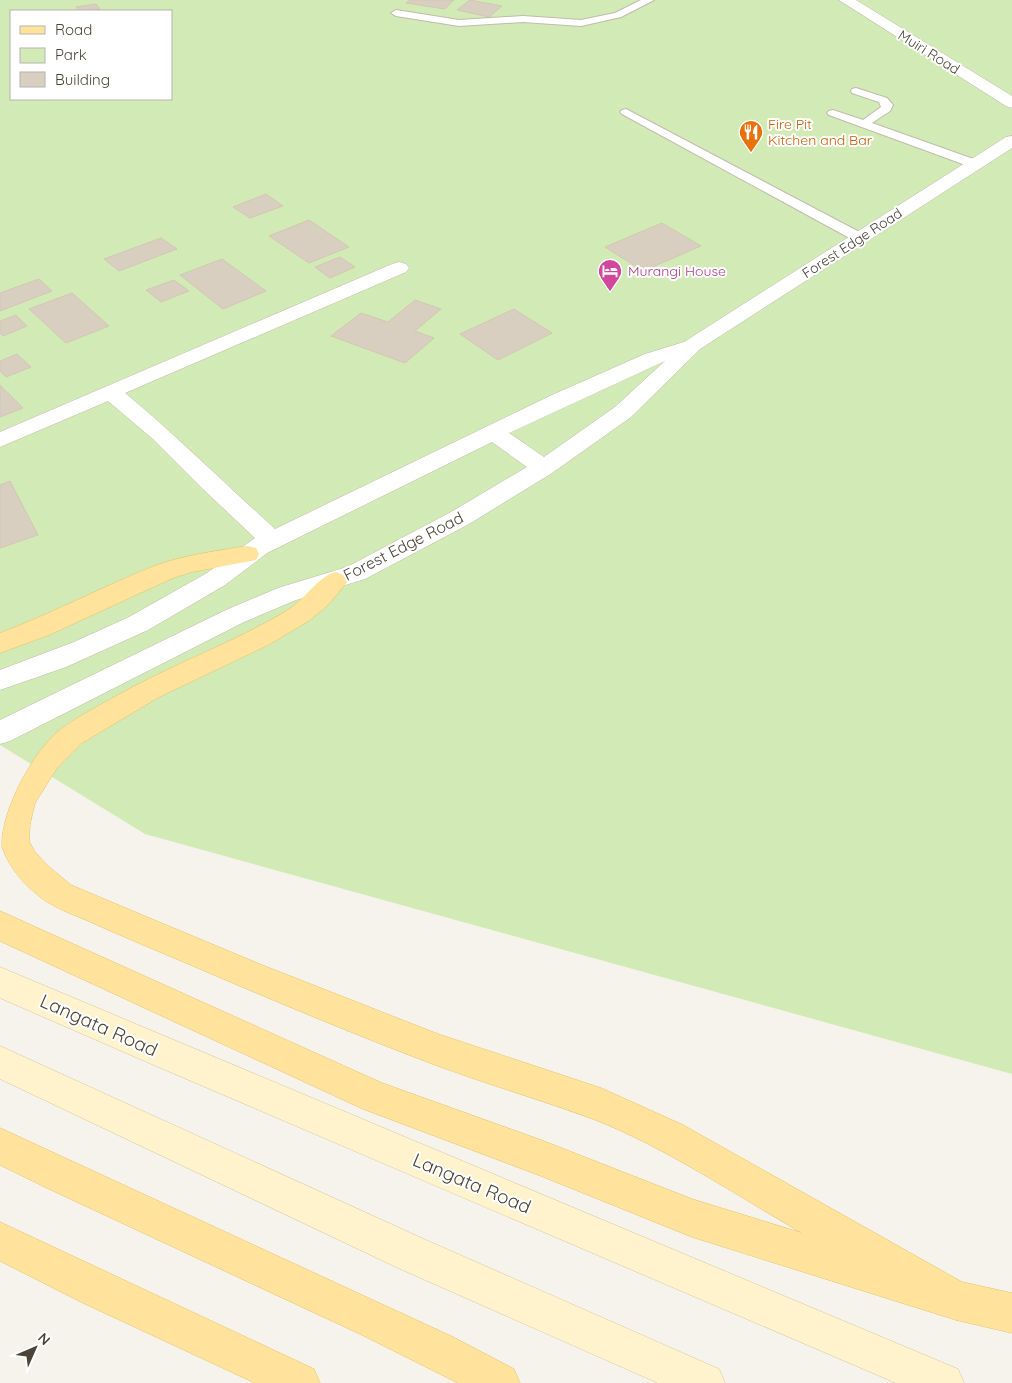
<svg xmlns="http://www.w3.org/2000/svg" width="1012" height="1383" font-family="Quicksand,sans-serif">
<rect width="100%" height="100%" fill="#f6f3ec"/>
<path fill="#d2eab5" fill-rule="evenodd" d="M 0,0 L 1012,0 L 1012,1074 L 145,834 L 0,745 ZM 11,11 L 171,11 L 171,99 L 11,99 Z"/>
<g fill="#d8cfc1" stroke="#d3c7b4">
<path d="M 410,0 L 454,0 L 445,9 L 406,3 Z"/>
<path d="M 470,0 L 502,6 L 489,17 L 457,10 Z"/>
<path d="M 96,4 L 100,9 L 79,11 L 76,7 Z"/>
<path d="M 266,194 L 283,206 L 250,218 L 233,207 Z"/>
<path d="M 309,220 L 349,247 L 309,263 L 269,236 Z"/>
<path d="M 662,223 L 701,246 L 643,271 L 605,247 Z"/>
<path d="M 161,238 L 177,249 L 119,271 L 104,259 Z"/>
<path d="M 340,257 L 355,267 L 330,278 L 315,267 Z"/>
<path d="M 222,259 L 266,291 L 223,309 L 180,275 Z"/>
<path d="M 39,279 L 52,291 L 0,311 L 0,293 Z"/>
<path d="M 174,280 L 189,291 L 161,302 L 146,290 Z"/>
<path d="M 72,293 L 109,326 L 66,343 L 29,309 Z"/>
<path d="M 415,300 L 441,309 L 415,331 L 434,338 L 405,363 L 331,336 L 361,313 L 388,322 Z"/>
<path d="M 514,309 L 552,333 L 498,360 L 460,334 Z"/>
<path d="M 16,315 L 27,326 L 3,336 L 0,333 L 0,321 Z"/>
<path d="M 17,354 L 31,367 L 6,377 L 0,371 L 0,361 Z"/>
<path d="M 0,385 L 23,408 L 0,417 Z"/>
<path d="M 10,481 L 38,535 L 0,548 L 0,485 Z"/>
</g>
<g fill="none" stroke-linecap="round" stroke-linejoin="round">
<g stroke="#c2bbae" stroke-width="2">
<g id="service">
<path d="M 641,0 L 654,0 L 621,17 L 581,26 L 523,22 L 459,26 L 396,16 L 391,13 L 396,10 L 459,20 L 523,16 L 581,20 L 615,13 Z"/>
<path d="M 856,88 L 887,98 L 893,105 L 890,111 L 872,123 L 979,161 L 981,164 L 975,168 L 971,167 L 829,115 L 827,113 L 829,111 L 833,110 L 863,120 L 881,107 L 879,102 L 852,93 L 851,91 L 852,89 Z"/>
<path d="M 626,109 L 865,235 L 866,238 L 865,241 L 855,241 L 622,114 L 620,112 L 622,110 Z"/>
</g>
</g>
<g stroke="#c2bbae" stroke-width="1">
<g id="minor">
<path d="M 839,0 L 856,0 L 1012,96 L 1012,108 L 1006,106 Z"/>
<path d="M 1012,136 L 1012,148 L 700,349 L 631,417 L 552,473 L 469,524 L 365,579 L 296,600 L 244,622 L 10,741 L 0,744 L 0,720 L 226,610 L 278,588 L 347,567 L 451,512 L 527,467 L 492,442 L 267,553 L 225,585 L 148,630 L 66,667 L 0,690 L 0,670 L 74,642 L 129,617 L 207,573 L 255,538 L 203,489 L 153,439 L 108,401 L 0,447 L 0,432 L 392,264 L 399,262 L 406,264 L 409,268 L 406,272 L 125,393 C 177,436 225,484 275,529 L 552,395 L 645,354 L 684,342 L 1006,137 ZM 665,361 L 615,407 L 544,457 L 509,433 Z"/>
</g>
</g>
<g stroke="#d6c79b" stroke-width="1">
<g id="secondary">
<path d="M 0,967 L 958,1369 L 964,1383 L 896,1383 L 149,1063 L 0,998 Z"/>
<path d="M 0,1046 L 426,1240 L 719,1369 L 725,1383 L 658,1383 L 398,1268 L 0,1079 Z"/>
</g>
</g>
<g stroke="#e6c16a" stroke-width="1">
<g id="primary">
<path d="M 247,546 L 256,548 L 259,554 L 256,560 L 192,572 L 173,578 L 49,635 L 0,653 L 0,633 C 53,613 102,587 154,566 C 184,555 216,551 247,546 Z"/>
<path d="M 335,572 L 344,575 L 348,581 L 329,604 L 310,620 L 270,644 L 159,697 L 82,743 L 57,768 L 35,803 L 30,824 L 29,841 L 35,852 L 48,866 L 71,885 L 123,907 L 262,965 L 438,1034 L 601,1088 L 683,1125 L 962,1282 L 1012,1293 L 1012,1333 L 956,1320 L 692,1237 L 541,1176 L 363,1109 L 0,941 L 0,911 L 382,1083 L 541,1140 L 692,1199 L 802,1233 C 736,1195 663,1146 593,1119 C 542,1100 489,1085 438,1066 C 353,1034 270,999 186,963 C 153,949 119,935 86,920 C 74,915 60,910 49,903 C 28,890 10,870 2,847 C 0,811 36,745 65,726 C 81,715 100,705 118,695 C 173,664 233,643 288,610 C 304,600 318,577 335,572 Z"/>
<path d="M 0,1128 L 453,1337 L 514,1369 L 520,1383 L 458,1383 L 362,1335 L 49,1189 L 0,1165 Z"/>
<path d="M 0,1222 L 314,1369 L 320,1383 L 255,1383 L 81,1302 L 0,1261 Z"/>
</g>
</g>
<use href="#service" fill="#fff" fill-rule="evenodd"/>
<use href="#minor" fill="#fff" fill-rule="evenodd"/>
<use href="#secondary" fill="#fff3cd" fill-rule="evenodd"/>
<use href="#primary" fill="#ffe39c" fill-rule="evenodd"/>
</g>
<defs>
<g id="restaurant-pin" transform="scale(1.25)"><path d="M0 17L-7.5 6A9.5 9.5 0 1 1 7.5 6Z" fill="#e8710a" stroke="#fff"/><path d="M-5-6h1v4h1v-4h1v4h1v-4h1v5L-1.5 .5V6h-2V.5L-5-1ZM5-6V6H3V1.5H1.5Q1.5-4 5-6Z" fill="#fff"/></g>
<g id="hotel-pin" transform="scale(1.25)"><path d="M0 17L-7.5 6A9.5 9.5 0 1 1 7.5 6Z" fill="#d1479c" stroke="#fff"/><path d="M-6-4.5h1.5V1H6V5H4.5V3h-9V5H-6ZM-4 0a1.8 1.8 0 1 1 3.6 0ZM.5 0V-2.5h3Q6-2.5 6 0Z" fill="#fff"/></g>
</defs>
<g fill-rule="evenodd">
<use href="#restaurant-pin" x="751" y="132"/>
<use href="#hotel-pin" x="610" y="271"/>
</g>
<g text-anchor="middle" stroke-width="4" stroke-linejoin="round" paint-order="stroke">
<g font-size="14" fill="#4b4439" stroke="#fff">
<text transform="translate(929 52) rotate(32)" y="5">Muiri Road</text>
<text transform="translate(852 243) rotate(-33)" y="5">Forest Edge Road</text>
</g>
<g font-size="14" fill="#c56008" stroke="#fff" text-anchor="start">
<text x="768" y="129">Fire Pit<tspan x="768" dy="16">Kitchen and Bar</tspan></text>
</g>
<g font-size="14" fill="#b23c85" stroke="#fff" text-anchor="start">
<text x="628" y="276">Murangi House</text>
</g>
<g font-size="16" fill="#4b4439" stroke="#fff">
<text transform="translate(403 546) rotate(-27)" y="6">Forest Edge Road</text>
</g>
<g font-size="19" fill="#4b4439" stroke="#fff">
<text transform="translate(99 1025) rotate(24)" y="7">Langata Road</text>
<text transform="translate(472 1183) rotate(23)" y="7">Langata Road</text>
</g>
</g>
<rect x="10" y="10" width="162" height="90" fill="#ffffff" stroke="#b7b4b0"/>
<rect x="20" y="26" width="25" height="8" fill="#ffe39c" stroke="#b7b4b0"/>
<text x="55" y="35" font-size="15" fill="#4b4439">Road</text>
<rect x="20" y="48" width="25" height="15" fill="#d2eab5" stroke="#b7b4b0"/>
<text x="55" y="60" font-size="15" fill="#4b4439">Park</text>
<rect x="20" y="72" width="25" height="15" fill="#d8cfc1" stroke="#b7b4b0"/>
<text x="55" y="85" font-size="15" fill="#4b4439">Building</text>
<g transform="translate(35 1348) rotate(45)" stroke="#ffffff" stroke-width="4" paint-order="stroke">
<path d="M0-4L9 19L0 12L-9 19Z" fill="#4b4439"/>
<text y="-8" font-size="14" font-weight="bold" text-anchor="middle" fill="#4b4439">N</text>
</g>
</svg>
